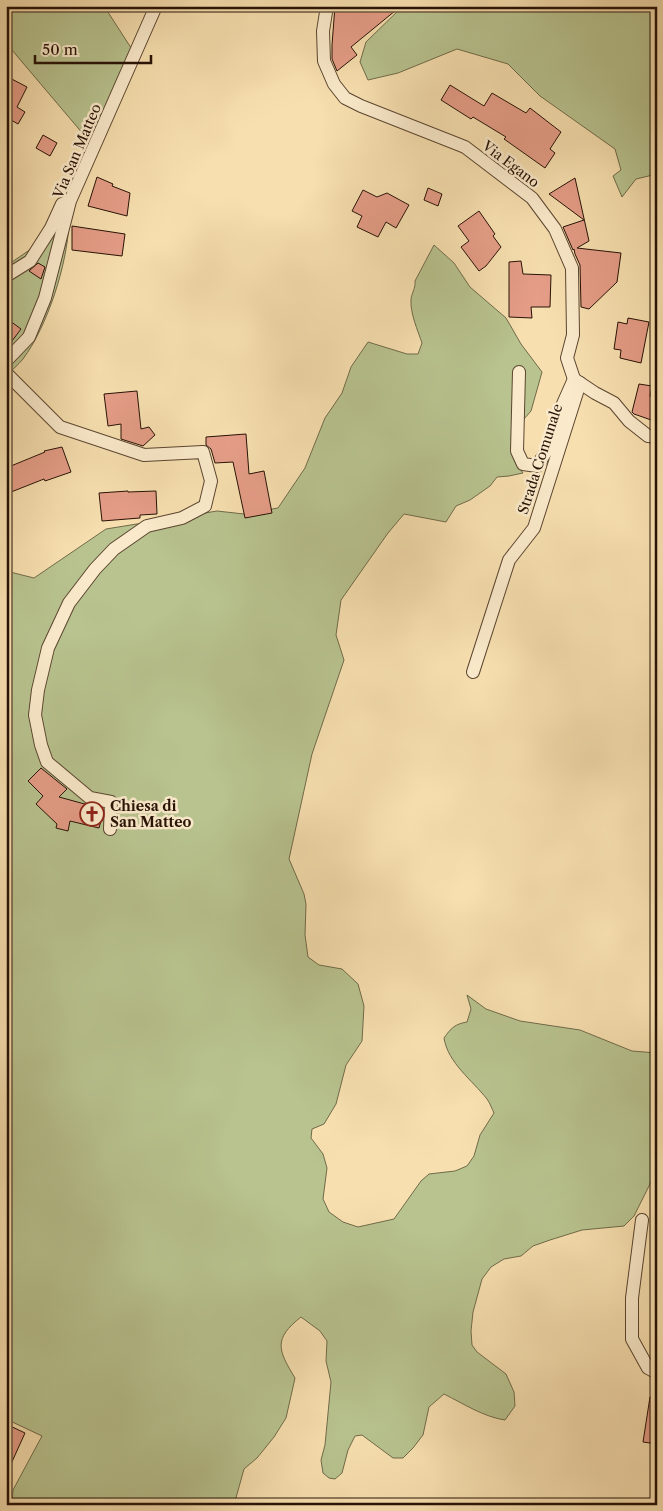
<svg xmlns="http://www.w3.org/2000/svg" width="663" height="1511" font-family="'Libre Caslon Text',serif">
<rect width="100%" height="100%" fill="#f7dfaf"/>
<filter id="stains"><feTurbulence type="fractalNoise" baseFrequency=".004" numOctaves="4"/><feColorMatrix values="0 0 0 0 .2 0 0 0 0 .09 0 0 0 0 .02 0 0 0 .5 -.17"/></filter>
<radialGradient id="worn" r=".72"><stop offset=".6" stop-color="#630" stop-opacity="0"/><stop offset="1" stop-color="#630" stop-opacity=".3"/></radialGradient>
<g fill="#b8c38f" stroke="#706a4a">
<path d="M 6,6 L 104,6 L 135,54 L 95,148 L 6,43 Z"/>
<path d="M 403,6 L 649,6 C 661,15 657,47 657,62 L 653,65 C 653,74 652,82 657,91 L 657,174 L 636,179 L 622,197 L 613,176 L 621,170 L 615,149 L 540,96 L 508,64 L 457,49 L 398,73 L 368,80 L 360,62 L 366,42 Z"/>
<path d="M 69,223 C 67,265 48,325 23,359 C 18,365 12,370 6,376 L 6,253 L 12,262 Z"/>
<path d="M 434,245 L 454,263 L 470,287 L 506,318 L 521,344 L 542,372 L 531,411 L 515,429 L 518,466 L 523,473 L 509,476 L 497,477 L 490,486 L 470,500 L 456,506 L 446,522 L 404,514 L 388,533 L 341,600 L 336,635 L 344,660 L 312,754 L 289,859 L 304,894 L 306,904 L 305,935 L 308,957 L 319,965 L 342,969 L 358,984 L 364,1006 L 362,1041 L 346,1065 L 336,1104 L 324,1124 L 312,1129 L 311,1138 L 323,1154 L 327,1168 L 323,1199 L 329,1212 L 343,1222 L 358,1227 L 394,1219 L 421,1181 L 429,1174 L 455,1171 L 467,1166 L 474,1156 L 480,1135 L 494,1113 C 492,1109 490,1103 487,1099 C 472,1080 448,1063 444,1038 C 451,1028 455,1024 467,1022 L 471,1009 L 467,995 L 486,1009 L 520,1021 L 580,1030 L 632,1051 L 657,1053 L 657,1175 L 653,1178 L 634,1216 L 624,1226 L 582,1230 L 550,1240 L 533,1246 L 521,1256 L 504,1259 L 491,1267 L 482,1279 L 473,1312 L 471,1331 L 472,1345 L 477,1352 L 506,1374 L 514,1392 L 515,1406 L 505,1420 C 484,1417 464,1404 444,1394 L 429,1407 L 423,1435 L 413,1448 L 403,1458 L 393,1458 L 362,1435 L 355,1436 L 348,1450 L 342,1473 L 335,1479 L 329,1478 L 323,1473 L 321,1460 L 325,1445 L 331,1382 L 326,1361 L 327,1341 L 320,1331 L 301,1317 C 273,1339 278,1350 295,1378 L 286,1418 L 274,1437 L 257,1458 L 244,1469 L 234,1505 L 12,1505 L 13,1490 L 42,1436 L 6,1419 L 6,571 L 34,578 L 106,529 L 217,511 L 244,514 L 278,508 L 305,468 L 325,418 L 342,393 L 351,367 L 368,342 L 407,354 L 418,354 L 422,343 C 418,331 410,313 411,300 C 411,294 416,288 415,281 Z"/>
</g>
<g fill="#e59d87" stroke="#271206">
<path d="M 335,6 L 401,6 L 351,47 L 357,55 L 337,71 L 332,59 L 332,45 Z"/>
<path d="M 6,76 L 27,87 L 17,107 L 25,112 L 18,124 L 11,120 L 6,128 Z"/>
<path d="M 450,85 L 484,106 L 492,93 L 526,113 L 530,108 L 561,132 L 550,149 L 555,153 L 545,168 L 504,139 L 506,137 L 473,117 L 471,119 L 441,100 Z"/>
<path d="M 43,135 L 57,143 L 50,156 L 36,148 Z"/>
<path d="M 97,177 L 113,184 L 112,186 L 130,193 L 127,216 L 88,206 Z"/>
<path d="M 575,178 L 589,241 L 577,248 L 621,253 L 617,282 L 589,309 L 581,307 L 580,265 L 575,254 L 574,249 L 573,250 L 563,227 L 584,220 L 549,194 Z"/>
<path d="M 428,188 L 442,194 L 438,206 L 424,200 Z"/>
<path d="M 363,190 L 377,197 L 387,193 L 409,205 L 396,228 L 386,222 L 378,237 L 357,227 L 362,216 L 352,211 Z"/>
<path d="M 479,211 L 495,234 L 493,236 L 501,247 L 486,266 L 479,271 L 461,247 L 469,241 L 458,226 Z"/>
<path d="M 72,226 L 125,234 L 122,256 L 72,250 Z"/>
<path d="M 521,261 L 523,274 L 551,275 L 550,307 L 531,307 L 532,318 L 509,317 L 509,262 Z"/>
<path d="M 38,263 L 45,267 L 41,279 L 29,271 Z"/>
<path d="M 6,318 L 21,329 L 6,349 Z"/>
<path d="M 628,318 L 649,322 L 641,363 L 620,358 L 621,350 L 614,349 L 618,322 L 627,324 Z"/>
<path d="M 639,384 L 652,386 L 650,396 L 657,397 L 657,422 L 634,414 L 632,412 Z"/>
<path d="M 137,391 L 141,429 L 149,427 L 155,435 L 143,446 L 121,439 L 121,424 L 108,426 L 104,394 Z"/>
<path d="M 246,434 L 249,474 L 264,471 L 272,513 L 245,518 L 233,462 L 215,463 L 211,449 L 206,445 L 206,437 Z"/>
<path d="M 62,447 L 71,472 L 45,481 L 44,479 L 6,494 L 6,468 L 45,452 L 44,451 Z"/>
<path d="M 128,491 L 128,492 L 156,491 L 157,514 L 140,515 L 140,518 L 102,521 L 99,493 Z"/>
<path d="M 41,768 L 67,789 L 59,797 L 103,809 L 102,817 L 99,828 L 70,821 L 68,831 L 56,828 L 57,824 L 36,804 L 43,796 L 28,781 Z"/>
<path d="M 650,1397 L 657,1397 L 657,1444 L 643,1442 Z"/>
<path d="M 6,1424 L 25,1433 L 6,1475 Z"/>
</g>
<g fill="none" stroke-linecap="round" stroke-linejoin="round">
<g stroke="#5b4530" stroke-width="14">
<g id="street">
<path d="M 327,6 L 323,31 L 324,61 L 334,84 L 345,98 L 361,106 L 465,147 L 532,198 L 555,229 L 572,268 L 573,335 L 567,358 L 574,379 L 595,393 L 614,403 L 629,421 L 648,436 L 657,437"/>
<path d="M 6,276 L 30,261 L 51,228 L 62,204 L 68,202"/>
<path d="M 6,361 L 29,337 L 45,298 L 70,201 L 156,6"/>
<path d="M 519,372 L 517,451 L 523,464 L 537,466 L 551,444 L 562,406 L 574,379"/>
<path d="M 6,373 L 60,427 L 144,455 L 203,452 L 211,481 L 205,506 L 182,518 L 147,526 L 114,549 L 95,569 L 69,603 L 48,648 L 38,690 L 35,715 L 41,745 L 47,762 L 90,798 L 111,802 L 110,829"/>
<path d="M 473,672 L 509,560 L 534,528 L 580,383"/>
<path d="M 642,1220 L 632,1298 L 632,1339 L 648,1368 L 657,1373"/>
</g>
</g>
<use href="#street" stroke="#faeacb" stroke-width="12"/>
</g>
<defs>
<g id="church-ring" transform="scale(1.25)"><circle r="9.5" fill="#faeacb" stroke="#8f2418" stroke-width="1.5"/><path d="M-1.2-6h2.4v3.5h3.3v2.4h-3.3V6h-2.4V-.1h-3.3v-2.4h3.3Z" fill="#8f2418"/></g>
</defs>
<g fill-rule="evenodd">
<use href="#church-ring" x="92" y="814"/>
</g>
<g text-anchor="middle" stroke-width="5" stroke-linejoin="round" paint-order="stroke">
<g font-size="14" fill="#271206" stroke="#faeacb">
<text transform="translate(77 151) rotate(-67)" y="5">Via San Matteo</text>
<text transform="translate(511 164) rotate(37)" y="5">Via Egano</text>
<text transform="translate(540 459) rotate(-72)" y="5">Strada Comunale</text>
</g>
<g font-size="14" font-weight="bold" fill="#271206" stroke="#faeacb" text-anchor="start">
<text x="110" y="811">Chiesa di<tspan x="110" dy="16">San Matteo</tspan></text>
</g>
</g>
<rect width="663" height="1511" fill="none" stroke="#f7dfaf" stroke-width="25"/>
<rect x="8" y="8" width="648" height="1496" fill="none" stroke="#271206" stroke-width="2.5"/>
<rect x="12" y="12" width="638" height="1486" fill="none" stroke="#271206"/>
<path d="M35 55v8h116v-8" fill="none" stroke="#271206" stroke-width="2.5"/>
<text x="42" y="55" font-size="15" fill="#271206" stroke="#faeacb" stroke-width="4" paint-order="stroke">50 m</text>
<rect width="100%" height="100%" filter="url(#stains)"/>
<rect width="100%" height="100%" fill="url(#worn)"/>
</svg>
